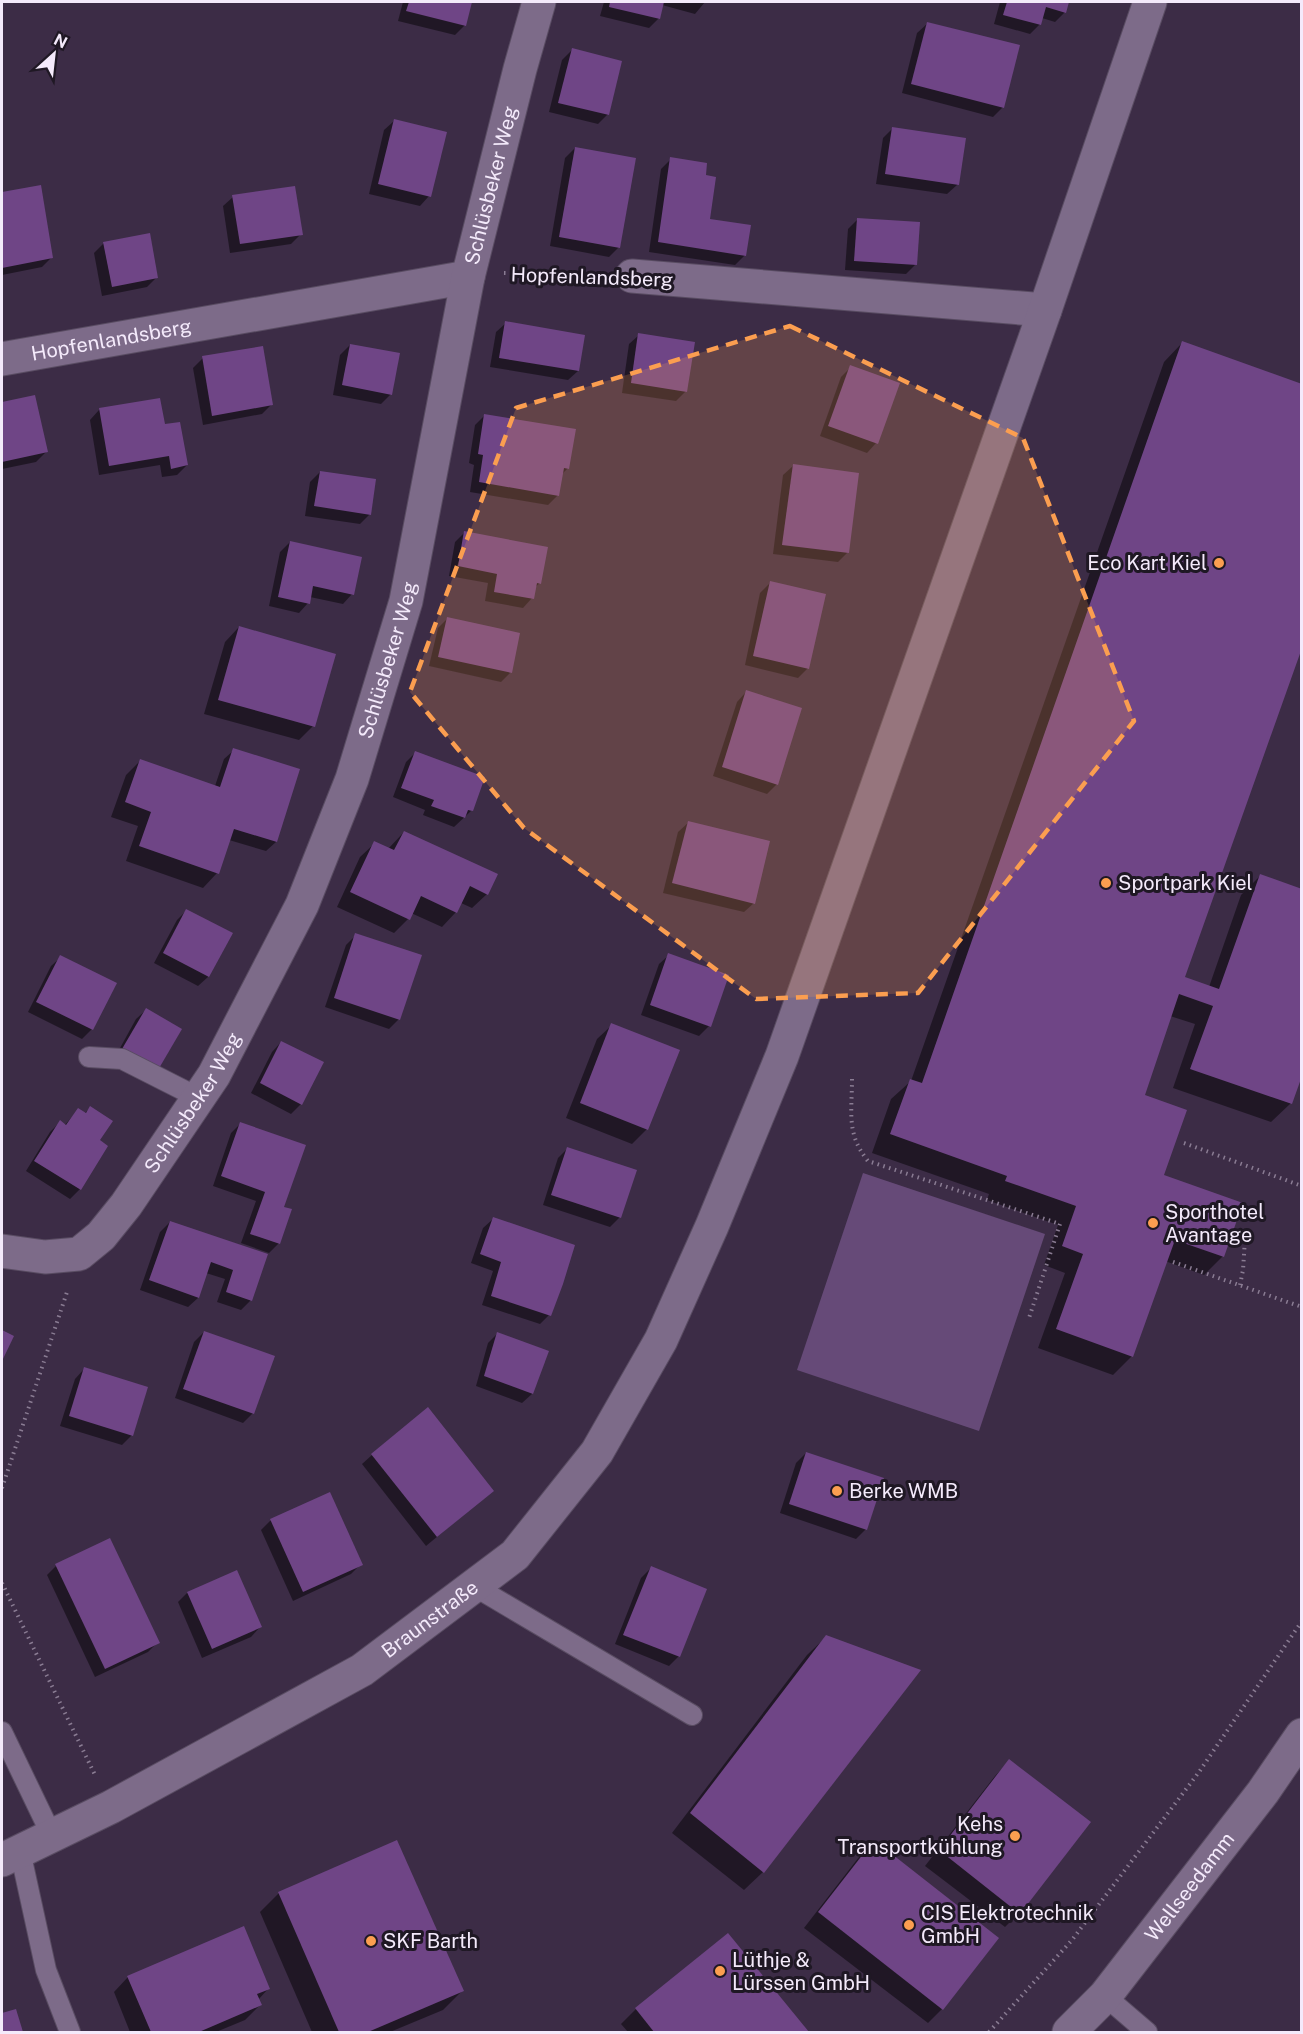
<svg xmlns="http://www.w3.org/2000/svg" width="1303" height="2034" font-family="'Public Sans',sans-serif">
<rect width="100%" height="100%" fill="#3c2c46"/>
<path fill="#664a78" d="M 863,1173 L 1045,1234 L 979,1431 L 797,1370 Z"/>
<g fill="#0007">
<path d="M 403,2 L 471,2 L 465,25 L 455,35 L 398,21 Z"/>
<path d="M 604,2 L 705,2 L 695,14 L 662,5 L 659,18 L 649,28 L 600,16 Z"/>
<path d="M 1000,2 L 1068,2 L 1065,12 L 1055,22 L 1042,18 L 1040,24 L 1030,34 L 994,24 Z"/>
<path d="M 927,24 L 1003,107 L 993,117 L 902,93 L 917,33 Z"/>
<path d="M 572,50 L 608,114 L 598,124 L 549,112 L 562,60 Z"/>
<path d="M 394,121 L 429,196 L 420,206 L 369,194 L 384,130 Z"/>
<path d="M 892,129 L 964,139 L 957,185 L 947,194 L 876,184 L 883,138 Z"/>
<path d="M 575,148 L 619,247 L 609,257 L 550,246 L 565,158 Z"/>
<path d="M 671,159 L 704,176 L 708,220 L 745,255 L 735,265 L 649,252 L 661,169 Z"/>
<path d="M 40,187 L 51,258 L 42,267 L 2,275 L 2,194 Z"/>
<path d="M 233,197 L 301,234 L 291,244 L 230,253 L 223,206 Z"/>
<path d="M 857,220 L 915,265 L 906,274 L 845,270 L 848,229 Z"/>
<path d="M 104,243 L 156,278 L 147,287 L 102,296 L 94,253 Z"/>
<path d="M 506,323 L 578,371 L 568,380 L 490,367 L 496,332 Z"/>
<path d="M 639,335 L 686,391 L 676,401 L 622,393 L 629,344 Z"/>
<path d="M 1182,343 L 1183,978 L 1209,987 L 1241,895 L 1260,876 L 1302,1072 L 1290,1104 L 1271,1122 L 1173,1088 L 1195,1024 L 1170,1016 L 1143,1096 L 1162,1176 L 1223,1256 L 1204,1275 L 1165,1261 L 1132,1356 L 1113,1375 L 1038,1348 L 1065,1273 L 1044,1265 L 1058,1225 L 987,1200 L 989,1194 L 872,1153 L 891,1099 L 911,1081 L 1164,362 Z"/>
<path d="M 350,345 L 391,394 L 381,404 L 333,395 L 340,355 Z"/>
<path d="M 203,358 L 271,405 L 262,414 L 203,425 L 193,368 Z"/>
<path d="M 851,367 L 876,443 L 867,453 L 820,436 L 841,377 Z"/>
<path d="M 34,397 L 46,452 L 36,462 L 2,469 L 2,404 Z"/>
<path d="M 159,400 L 164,426 L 187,465 L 177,475 L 162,477 L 160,465 L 99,475 L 90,420 L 99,410 Z"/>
<path d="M 485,415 L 568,468 L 561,475 L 558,495 L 548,505 L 470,492 L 474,465 L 469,463 L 475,425 Z"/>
<path d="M 793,466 L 847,553 L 838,562 L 773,554 L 783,475 Z"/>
<path d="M 320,472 L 370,514 L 360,524 L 305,516 L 310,482 Z"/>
<path d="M 464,533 L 540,583 L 534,588 L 532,598 L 523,608 L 485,601 L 488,583 L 449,576 L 455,542 Z"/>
<path d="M 290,542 L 352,594 L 343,604 L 310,597 L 308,603 L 299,613 L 269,606 L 280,552 Z"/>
<path d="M 770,583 L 808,668 L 798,678 L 745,665 L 760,593 Z"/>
<path d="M 448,618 L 511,672 L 501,682 L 429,666 L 438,628 Z"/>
<path d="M 239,627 L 313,726 L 299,740 L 204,714 L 225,642 Z"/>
<path d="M 746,692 L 777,784 L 767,794 L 713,776 L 737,702 Z"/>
<path d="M 234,750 L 276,842 L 266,851 L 229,840 L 217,873 L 203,888 L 126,861 L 138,826 L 111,817 L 126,775 L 140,761 L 215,786 L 224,759 Z"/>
<path d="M 416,752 L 471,811 L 454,827 L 423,815 L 425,810 L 393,797 L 406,762 Z"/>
<path d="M 688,823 L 754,903 L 744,912 L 663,893 L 678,832 Z"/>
<path d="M 404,832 L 487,894 L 472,908 L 461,903 L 456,912 L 442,927 L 411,913 L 408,919 L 394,933 L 337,907 L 360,857 L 375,843 L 388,849 Z"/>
<path d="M 186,911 L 231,934 L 208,977 L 198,986 L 154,963 L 177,920 Z"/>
<path d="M 356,935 L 399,1019 L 389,1029 L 325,1007 L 346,945 Z"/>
<path d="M 669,955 L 709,1026 L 699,1036 L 641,1015 L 659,964 Z"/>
<path d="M 61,957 L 92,1029 L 82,1039 L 28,1012 L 51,966 Z"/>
<path d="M 146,1010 L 157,1069 L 114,1059 L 136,1019 Z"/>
<path d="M 612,1025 L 647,1129 L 632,1144 L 566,1118 L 597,1039 Z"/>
<path d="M 281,1042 L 301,1104 L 291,1114 L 251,1093 L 272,1052 Z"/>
<path d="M 90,1108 L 98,1141 L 80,1189 L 70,1199 L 26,1171 L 50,1132 L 60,1122 L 64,1126 L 78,1110 L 84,1114 Z"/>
<path d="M 241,1123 L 282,1208 L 279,1243 L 269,1253 L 241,1243 L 256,1201 L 213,1186 L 231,1133 Z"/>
<path d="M 568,1148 L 620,1217 L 610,1227 L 543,1205 L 558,1158 Z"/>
<path d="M 493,1219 L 549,1315 L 540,1324 L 482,1305 L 493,1271 L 471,1263 L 483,1228 Z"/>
<path d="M 170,1222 L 266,1255 L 250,1301 L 241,1310 L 217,1302 L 225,1279 L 206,1273 L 198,1298 L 188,1307 L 140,1290 L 160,1232 Z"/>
<path d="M 204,1332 L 253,1413 L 243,1423 L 175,1398 L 194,1342 Z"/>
<path d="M 498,1333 L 547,1352 L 532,1394 L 522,1403 L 476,1386 L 488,1343 Z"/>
<path d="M 84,1369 L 132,1435 L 122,1445 L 60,1426 L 75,1379 Z"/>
<path d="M 806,1453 L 866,1529 L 856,1539 L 780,1513 L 796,1463 Z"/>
<path d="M 372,1455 L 492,1491 L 426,1546 L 362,1464 Z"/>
<path d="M 329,1494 L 361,1564 L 351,1574 L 293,1601 L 261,1530 L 270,1521 Z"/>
<path d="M 56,1566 L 158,1642 L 148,1652 L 95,1677 L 47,1575 Z"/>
<path d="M 651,1568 L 679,1656 L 669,1666 L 615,1644 L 641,1578 Z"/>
<path d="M 187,1593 L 260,1627 L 251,1637 L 202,1658 L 178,1602 Z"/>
<path d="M 827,1636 L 763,1872 L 744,1890 L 672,1833 L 807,1655 Z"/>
<path d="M 1009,1761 L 1019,1913 L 1005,1927 L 925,1866 L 995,1776 Z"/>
<path d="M 874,1842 L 942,2009 L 928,2023 L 804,1928 L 859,1857 Z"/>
<path d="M 279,1893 L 462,1991 L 443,2010 L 390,2032 L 312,2032 L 260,1912 Z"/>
<path d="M 727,1935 L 807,2032 L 628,2032 L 621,2024 L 636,2009 Z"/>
<path d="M 128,1977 L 268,1989 L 258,2000 L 260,2005 L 245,2020 L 216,2032 L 130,2032 L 114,1992 Z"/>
<path d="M 15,2010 L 22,2032 L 2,2032 L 2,2015 Z"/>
</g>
<g fill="#6f4586">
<path d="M 409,2 L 472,2 L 466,26 L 406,11 Z"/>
<path d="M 610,2 L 664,2 L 660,19 L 609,7 Z"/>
<path d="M 1007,2 L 1069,2 L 1066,13 L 1046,7 L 1041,25 L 1003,15 Z"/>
<path d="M 927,22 L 1020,45 L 1004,108 L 911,84 Z"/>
<path d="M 572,48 L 622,61 L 609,115 L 558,103 Z"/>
<path d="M 394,119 L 447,132 L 431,197 L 378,184 Z"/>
<path d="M 892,127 L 966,138 L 959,185 L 885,174 Z"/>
<path d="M 575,147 L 636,158 L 620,248 L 559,237 Z"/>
<path d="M 670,157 L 707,163 L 706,175 L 716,177 L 710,219 L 751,225 L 746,256 L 658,242 Z"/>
<path d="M 41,185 L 53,258 L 2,268 L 2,192 Z"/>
<path d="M 295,186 L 303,235 L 240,244 L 232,195 Z"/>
<path d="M 857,218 L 920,222 L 917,265 L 854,261 Z"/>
<path d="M 150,233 L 158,278 L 112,287 L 103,242 Z"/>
<path d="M 505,321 L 585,335 L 579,371 L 499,358 Z"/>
<path d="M 638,333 L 695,342 L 687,392 L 631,383 Z"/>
<path d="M 1182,341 L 1302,384 L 1302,648 L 1185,977 L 1219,989 L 1260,874 L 1302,889 L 1302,1076 L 1292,1104 L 1190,1069 L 1213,1006 L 1179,994 L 1145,1095 L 1187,1110 L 1164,1175 L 1243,1203 L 1224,1257 L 1175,1240 L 1133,1357 L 1056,1329 L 1083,1254 L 1062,1246 L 1076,1206 L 1005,1181 L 1007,1176 L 890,1134 L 910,1079 L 922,1083 Z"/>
<path d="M 350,344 L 400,353 L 392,395 L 342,385 Z"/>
<path d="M 263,346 L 273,405 L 212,416 L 202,356 Z"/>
<path d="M 850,365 L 900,383 L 878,444 L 828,426 Z"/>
<path d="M 35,395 L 48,452 L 2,462 L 2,402 Z"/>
<path d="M 160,398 L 165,424 L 180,422 L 188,465 L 171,469 L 169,456 L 109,466 L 99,408 Z"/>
<path d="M 484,414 L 576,429 L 569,469 L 564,468 L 559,496 L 479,482 L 483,455 L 478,454 Z"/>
<path d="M 793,464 L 859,473 L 849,553 L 782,545 Z"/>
<path d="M 320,471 L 376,479 L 371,515 L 314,506 Z"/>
<path d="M 464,531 L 548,547 L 541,584 L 537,583 L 534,599 L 494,592 L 497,574 L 458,566 Z"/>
<path d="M 290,541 L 362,557 L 354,595 L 313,586 L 310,604 L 278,597 Z"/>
<path d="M 770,581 L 826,594 L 809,669 L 753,656 Z"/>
<path d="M 447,617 L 520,633 L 512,673 L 438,657 Z"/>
<path d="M 239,626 L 336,654 L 315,727 L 218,700 Z"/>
<path d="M 746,690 L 802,708 L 778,785 L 722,767 Z"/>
<path d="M 233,748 L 300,769 L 277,842 L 234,829 L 219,874 L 139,846 L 151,812 L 125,802 L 140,759 L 220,787 Z"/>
<path d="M 415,751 L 485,777 L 473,811 L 468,810 L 465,818 L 431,806 L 434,800 L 401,788 Z"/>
<path d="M 688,821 L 770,841 L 755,904 L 672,883 Z"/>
<path d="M 404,831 L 498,874 L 488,895 L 470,886 L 457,913 L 421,896 L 410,920 L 350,892 L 374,841 L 394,850 Z"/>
<path d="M 186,909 L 233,933 L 209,977 L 163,953 Z"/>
<path d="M 355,933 L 422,955 L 400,1020 L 334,998 Z"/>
<path d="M 668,953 L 729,975 L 711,1027 L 650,1005 Z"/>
<path d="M 60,955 L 117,983 L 93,1030 L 36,1002 Z"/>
<path d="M 146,1008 L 182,1029 L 158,1070 L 122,1049 Z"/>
<path d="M 611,1023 L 680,1050 L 648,1130 L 580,1103 Z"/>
<path d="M 281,1041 L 324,1062 L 302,1105 L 260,1083 Z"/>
<path d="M 90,1106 L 113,1121 L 100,1140 L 108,1146 L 81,1190 L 34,1161 L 60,1120 L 66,1125 L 78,1108 L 86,1113 Z"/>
<path d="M 240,1122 L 306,1145 L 284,1207 L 292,1209 L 280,1244 L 250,1234 L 265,1192 L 221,1176 Z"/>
<path d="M 567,1147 L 637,1170 L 621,1218 L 551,1195 Z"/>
<path d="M 493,1217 L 575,1245 L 563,1284 L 551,1316 L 491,1296 L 501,1262 L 480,1254 Z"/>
<path d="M 170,1221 L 268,1254 L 252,1301 L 226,1292 L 233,1270 L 211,1262 L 199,1298 L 149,1280 Z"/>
<path d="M 2,1330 L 14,1336 L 2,1361 Z"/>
<path d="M 204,1331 L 275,1356 L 254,1414 L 183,1389 Z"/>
<path d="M 497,1332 L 549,1351 L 533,1394 L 484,1376 Z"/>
<path d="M 84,1367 L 148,1387 L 133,1436 L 69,1416 Z"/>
<path d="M 428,1407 L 494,1491 L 437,1537 L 371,1454 Z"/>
<path d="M 806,1452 L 884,1478 L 867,1530 L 789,1504 Z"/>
<path d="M 330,1492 L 363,1565 L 303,1592 L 270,1519 Z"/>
<path d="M 110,1538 L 160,1643 L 105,1669 L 55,1564 Z"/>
<path d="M 651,1566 L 707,1589 L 680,1657 L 623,1635 Z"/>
<path d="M 237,1570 L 262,1627 L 212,1649 L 187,1592 Z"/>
<path d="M 826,1635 L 921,1670 L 764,1873 L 690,1813 Z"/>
<path d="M 1009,1759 L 1091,1822 L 1020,1914 L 939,1850 Z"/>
<path d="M 397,1840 L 464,1991 L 368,2032 L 339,2032 L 278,1892 Z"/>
<path d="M 874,1840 L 999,1938 L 943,2010 L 818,1912 Z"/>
<path d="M 244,1926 L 270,1989 L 257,1994 L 262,2005 L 199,2032 L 151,2032 L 127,1976 Z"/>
<path d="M 728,1933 L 809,2032 L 654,2032 L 635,2008 Z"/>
<path d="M 16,2009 L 23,2032 L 2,2032 L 2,2013 Z"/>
</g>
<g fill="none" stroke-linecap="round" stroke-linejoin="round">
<g stroke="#594c62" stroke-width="22">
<g id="lane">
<path d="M 89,1057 L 122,1059 L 199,1098"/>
<path d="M 474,1586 L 692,1715"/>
<path d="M 2,1732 L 52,1836"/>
<path d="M 20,1851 L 46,1970 L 70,2032"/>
<path d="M 1105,1996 L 1147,2032"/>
</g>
</g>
<g stroke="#594c62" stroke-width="35">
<g id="street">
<path d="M 632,276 L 1045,310"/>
<path id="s1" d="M 2,359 L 468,277"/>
<path id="s2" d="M 2,1251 L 45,1257 L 79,1254 L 101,1236 L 126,1205 L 214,1075 L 302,905 L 352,779 L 406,601 L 468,277 L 520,69 L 539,2"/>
<path id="s3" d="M 2,1860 L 111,1807 L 362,1670 L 515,1555 L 597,1452 L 661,1340 L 712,1226 L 782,1056 L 1045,310 L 1150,2"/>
</g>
</g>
<g stroke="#594c62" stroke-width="35">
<g id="secondary">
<path id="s4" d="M 1069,2032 L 1105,1996 L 1263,1792 L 1302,1735"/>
</g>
</g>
<g stroke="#8a7c93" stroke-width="4" stroke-dasharray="1.5 4.5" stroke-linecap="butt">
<path d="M 504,273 L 599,275"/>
<path d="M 852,1079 C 852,1112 846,1134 868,1161 L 1060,1224 L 1029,1318"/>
<path d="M 1184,1143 L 1302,1186"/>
<path d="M 1173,1262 L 1302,1307"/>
<path d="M 1240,1285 L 1243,1270 L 1245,1239"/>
<path d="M 2,1488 L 68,1289"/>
<path d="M 2,1583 L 95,1775"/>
<path d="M 989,2032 L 1072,1940 L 1199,1772 L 1302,1621"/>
</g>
<use href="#lane" stroke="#7d6b89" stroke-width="20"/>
<use href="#street" stroke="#7d6b89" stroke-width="33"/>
<use href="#secondary" stroke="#7d6b89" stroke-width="33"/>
</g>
<path fill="#fb9e50" fill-opacity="0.2" stroke="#fb9e50" stroke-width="4.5" stroke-dasharray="12 8" stroke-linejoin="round" d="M 790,326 L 1023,438 L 1134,721 L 918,993 L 756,999 L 524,828 L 410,692 L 516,408 Z"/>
<g fill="#fb9e50" stroke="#1f1824" stroke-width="2">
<circle cx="1219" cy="563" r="6"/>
<circle cx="1106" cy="883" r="6"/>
<circle cx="1153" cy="1223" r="6"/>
<circle cx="837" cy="1491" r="6"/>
<circle cx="1015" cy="1836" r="6"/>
<circle cx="909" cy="1925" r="6"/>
<circle cx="371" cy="1941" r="6"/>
<circle cx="720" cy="1971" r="6"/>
</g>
<g text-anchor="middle" stroke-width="6" stroke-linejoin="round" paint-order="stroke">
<g font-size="20" fill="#f4eafb" stroke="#1f1824">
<text dy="7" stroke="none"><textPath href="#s2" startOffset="1240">Schlüsbeker Weg</textPath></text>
<text transform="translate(592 277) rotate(2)" y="7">Hopfenlandsberg</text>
<text dy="7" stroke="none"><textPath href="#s1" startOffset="111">Hopfenlandsberg</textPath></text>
<text dy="7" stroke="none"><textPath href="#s2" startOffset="754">Schlüsbeker Weg</textPath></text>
<text dy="7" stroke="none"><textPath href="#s2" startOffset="268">Schlüsbeker Weg</textPath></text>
<text dy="7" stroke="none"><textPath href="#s3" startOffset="492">Braunstraße</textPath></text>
<text dy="7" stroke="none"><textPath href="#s4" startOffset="189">Wellseedamm</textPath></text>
</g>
<g font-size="20" fill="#f4eafb" stroke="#1f1824" text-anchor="start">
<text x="1207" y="570" text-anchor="end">Eco Kart Kiel</text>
<text x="1118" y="890">Sportpark Kiel</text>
<text x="1165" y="1219">Sporthotel<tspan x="1165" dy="23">Avantage</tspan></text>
<text x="849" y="1498">Berke WMB</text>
<text x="1003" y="1831" text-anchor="end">Kehs<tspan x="1003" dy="23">Transportkühlung</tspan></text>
<text x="921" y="1920">CIS Elektrotechnik<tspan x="921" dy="23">GmbH</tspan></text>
<text x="383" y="1948">SKF Barth</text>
<text x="732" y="1967">Lüthje &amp;<tspan x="732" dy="23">Lürssen GmbH</tspan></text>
</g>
</g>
<rect width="1303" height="2034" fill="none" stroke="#f4eafb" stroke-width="6"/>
<g transform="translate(54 54) rotate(27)" stroke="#1f1824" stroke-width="4.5" paint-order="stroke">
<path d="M0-4.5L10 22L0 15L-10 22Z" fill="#f4eafb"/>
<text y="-9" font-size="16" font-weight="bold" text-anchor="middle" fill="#f4eafb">N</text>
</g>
</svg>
